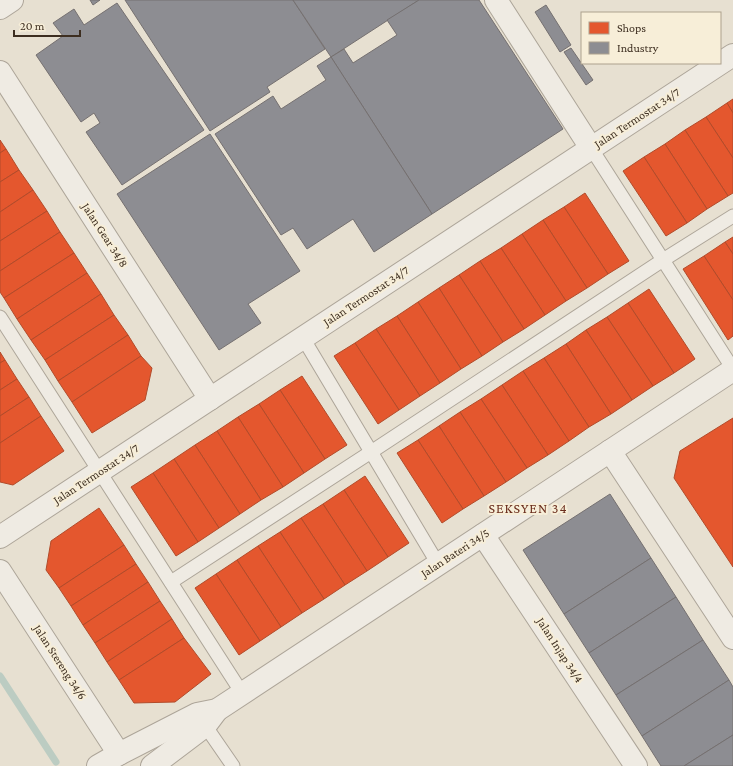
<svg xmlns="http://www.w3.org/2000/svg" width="733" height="766" font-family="'Crimson Pro',serif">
<rect width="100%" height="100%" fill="#e7e0d1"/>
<g fill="#e4572e" stroke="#b24b2a">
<path d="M 733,99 L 733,113 L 727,103 Z"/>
<path d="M 727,103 L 733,113 L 733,158 L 706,117 Z"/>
<path d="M 706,117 L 733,158 L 733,193 L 728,196 L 685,130 Z"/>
<path d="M 685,130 L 728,196 L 707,209 L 665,144 Z"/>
<path d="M 0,140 L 6,149 L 0,153 Z"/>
<path d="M 665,144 L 707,209 L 687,223 L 644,157 Z"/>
<path d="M 6,149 L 19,170 L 0,182 L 0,153 Z"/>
<path d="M 644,157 L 687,223 L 666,236 L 623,171 Z"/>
<path d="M 19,170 L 33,190 L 0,212 L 0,182 Z"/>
<path d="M 33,190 L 47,211 L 0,241 L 0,212 Z"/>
<path d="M 585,193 L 629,261 L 608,274 L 564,207 Z"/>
<path d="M 564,207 L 608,274 L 587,288 L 543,220 Z"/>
<path d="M 47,211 L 60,232 L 0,271 L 0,241 Z"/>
<path d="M 543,220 L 587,288 L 566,301 L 522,234 Z"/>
<path d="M 60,232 L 74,253 L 4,298 L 0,292 L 0,271 Z"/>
<path d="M 522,234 L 566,301 L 545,315 L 501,248 Z"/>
<path d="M 733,237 L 733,254 L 725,242 Z"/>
<path d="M 725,242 L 733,254 L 733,300 L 704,256 Z"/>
<path d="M 501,248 L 545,315 L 524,329 L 480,261 Z"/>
<path d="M 74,253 L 87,273 L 17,319 L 4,298 Z"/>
<path d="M 704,256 L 733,300 L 733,336 L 728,340 L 683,269 Z"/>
<path d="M 480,261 L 524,329 L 503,342 L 459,275 Z"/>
<path d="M 87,273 L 101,294 L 31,340 L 17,319 Z"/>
<path d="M 459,275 L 503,342 L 482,356 L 439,288 Z"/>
<path d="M 439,288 L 482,356 L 461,369 L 418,302 Z"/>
<path d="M 649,289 L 695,359 L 674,373 L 628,303 Z"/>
<path d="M 101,294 L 114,315 L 45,360 L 31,340 Z"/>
<path d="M 418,302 L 461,369 L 440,383 L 397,316 Z"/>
<path d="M 628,303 L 674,373 L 653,386 L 607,317 Z"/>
<path d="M 114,315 L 128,335 L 58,381 L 45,360 Z"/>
<path d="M 397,316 L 440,383 L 420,396 L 376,329 Z"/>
<path d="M 607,317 L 653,386 L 632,400 L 586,330 Z"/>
<path d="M 376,329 L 420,396 L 399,410 L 355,343 Z"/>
<path d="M 586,330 L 632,400 L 611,414 L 566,344 Z"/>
<path d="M 128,335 L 141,356 L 72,402 L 58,381 Z"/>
<path d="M 355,343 L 399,410 L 378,424 L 334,356 Z"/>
<path d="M 566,344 L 611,414 L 589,427 L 544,358 Z"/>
<path d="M 0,352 L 5,360 L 0,363 Z"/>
<path d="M 141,356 L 152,368 L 145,400 L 92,433 L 72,402 Z"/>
<path d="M 544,358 L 589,427 L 569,441 L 523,371 Z"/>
<path d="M 5,360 L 17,379 L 0,390 L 0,363 Z"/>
<path d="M 523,371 L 569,441 L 548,455 L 502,385 Z"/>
<path d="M 302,376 L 347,445 L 325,459 L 280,390 Z"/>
<path d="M 17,379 L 29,397 L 0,416 L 0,390 Z"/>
<path d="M 502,385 L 548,455 L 527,468 L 481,399 Z"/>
<path d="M 280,390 L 325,459 L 304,473 L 259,404 Z"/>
<path d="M 29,397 L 41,416 L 0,443 L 0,416 Z"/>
<path d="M 481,399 L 527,468 L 506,482 L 460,412 Z"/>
<path d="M 259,404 L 304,473 L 283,487 L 238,417 Z"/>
<path d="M 460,412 L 506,482 L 484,496 L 439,426 Z"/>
<path d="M 41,416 L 64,451 L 13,485 L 0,482 L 0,443 Z"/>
<path d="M 238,417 L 283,487 L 261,500 L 217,431 Z"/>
<path d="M 733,418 L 733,567 L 674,478 L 680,451 Z"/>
<path d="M 439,426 L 484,496 L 463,509 L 418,440 Z"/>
<path d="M 217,431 L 261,500 L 240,514 L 195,445 Z"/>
<path d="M 418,440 L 463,509 L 442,523 L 397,453 Z"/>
<path d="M 195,445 L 240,514 L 219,528 L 174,459 Z"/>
<path d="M 174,459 L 219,528 L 198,542 L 153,473 Z"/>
<path d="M 153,473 L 198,542 L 176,556 L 131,487 Z"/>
<path d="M 365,476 L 409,543 L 388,557 L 344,490 Z"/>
<path d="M 344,490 L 388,557 L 367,571 L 323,504 Z"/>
<path d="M 323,504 L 367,571 L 345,585 L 301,518 Z"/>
<path d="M 99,508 L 124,545 L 59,588 L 46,570 L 51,541 Z"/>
<path d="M 301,518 L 345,585 L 324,599 L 280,532 Z"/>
<path d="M 280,532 L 324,599 L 302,613 L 258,546 Z"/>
<path d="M 124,545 L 136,564 L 71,606 L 59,588 Z"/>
<path d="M 258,546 L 302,613 L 281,627 L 237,560 Z"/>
<path d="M 237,560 L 281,627 L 260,641 L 216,574 Z"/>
<path d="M 136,564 L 148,582 L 83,625 L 71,606 Z"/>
<path d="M 216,574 L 260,641 L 239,655 L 195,588 Z"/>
<path d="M 148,582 L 160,601 L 95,643 L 83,625 Z"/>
<path d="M 160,601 L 172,619 L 107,662 L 95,643 Z"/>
<path d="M 172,619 L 184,638 L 119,680 L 107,662 Z"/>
<path d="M 184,638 L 211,674 L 175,702 L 134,703 L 119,680 Z"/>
</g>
<g fill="#8d8d92" stroke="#757070">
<path d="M 90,0 L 100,0 L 93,5 Z"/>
<path d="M 125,0 L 293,0 L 325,49 L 267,87 L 270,92 L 210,131 Z"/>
<path d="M 293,0 L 419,0 L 331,57 Z"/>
<path d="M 419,0 L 479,0 L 563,129 L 432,214 L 331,57 L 344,49 L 353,63 L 397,35 L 387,20 Z"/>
<path d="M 117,3 L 204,130 L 122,185 L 86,132 L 100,123 L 94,113 L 81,122 L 36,55 L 63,36 L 53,23 L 74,9 L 84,25 Z"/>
<path d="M 546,5 L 571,45 L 560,52 L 535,12 Z"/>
<path d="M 571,48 L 593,80 L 586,85 L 564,52 Z"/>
<path d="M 331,57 L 432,214 L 374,252 L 353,219 L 307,249 L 293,228 L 281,235 L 215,134 L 273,96 L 281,109 L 326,80 L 317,66 Z"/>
<path d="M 210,134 L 300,271 L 248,304 L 261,323 L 219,350 L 117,194 Z"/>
<path d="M 610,494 L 651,558 L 564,614 L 523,550 Z"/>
<path d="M 651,558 L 676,597 L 589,653 L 564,614 Z"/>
<path d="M 676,597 L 703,640 L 616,695 L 589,653 Z"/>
<path d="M 703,640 L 729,680 L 642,736 L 616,695 Z"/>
<path d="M 729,680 L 733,687 L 733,735 L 684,766 L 661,766 L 642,736 Z"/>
<path d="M 733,735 L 733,766 L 684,766 Z"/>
</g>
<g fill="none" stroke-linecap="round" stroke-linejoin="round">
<path stroke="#bcccc2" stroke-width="7" d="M 0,676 L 56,762"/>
<g stroke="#ada599" stroke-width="15">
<g id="lane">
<path d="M 591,148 L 733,369"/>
<path d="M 0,317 L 242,693"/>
<path d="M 303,338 L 438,564"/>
<path d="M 171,582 L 371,452 L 663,260 L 733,216"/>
<path d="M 202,721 L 233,766"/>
</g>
</g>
<g stroke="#ada599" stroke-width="24">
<g id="street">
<path d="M 496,0 L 591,148"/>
<path d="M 0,8 L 12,0"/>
<path d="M 0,72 L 210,399"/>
<path d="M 610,451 L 733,638"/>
<path d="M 483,535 L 636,766"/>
<path d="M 0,537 L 733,55"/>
<path d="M 0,571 L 119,754"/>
<path d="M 98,766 L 119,754 L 197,714 L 217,710 L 733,370"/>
<path d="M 152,766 L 205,726 L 217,710"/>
</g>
</g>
<use href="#lane" stroke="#efebe3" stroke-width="13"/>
<use href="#street" stroke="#efebe3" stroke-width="22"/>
</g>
<g text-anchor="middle" stroke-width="4" stroke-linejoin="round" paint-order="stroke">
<g font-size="12" fill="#3d2e20" stroke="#f7eed8">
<text transform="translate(637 118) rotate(-33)" y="4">Jalan Termostat 34/7</text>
<text transform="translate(105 235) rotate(57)" y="4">Jalan Gear 34/8</text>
<text transform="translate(366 296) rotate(-33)" y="4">Jalan Termostat 34/7</text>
<text transform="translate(96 474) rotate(-33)" y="4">Jalan Termostat 34/7</text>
<text transform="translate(455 553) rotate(-33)" y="4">Jalan Bateri 34/5</text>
<text transform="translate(560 650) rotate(57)" y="4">Jalan Injap 34/4</text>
<text transform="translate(60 662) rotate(57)" y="4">Jalan Stereng 34/6</text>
</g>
<g font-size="14" letter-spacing="1" fill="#6b2e1e" stroke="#f7eed8">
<text x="528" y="513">SEKSYEN 34</text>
</g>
</g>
<rect x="581" y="12" width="140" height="52" fill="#f7eed8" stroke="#ada18e"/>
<rect x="589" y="22" width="20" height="12" fill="#e4572e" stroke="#ada18e"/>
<text x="617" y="32" font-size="12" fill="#3d2e20">Shops</text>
<rect x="589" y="42" width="20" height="12" fill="#8d8d92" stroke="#ada18e"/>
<text x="617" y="52" font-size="12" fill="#3d2e20">Industry</text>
<path d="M14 30v6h66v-6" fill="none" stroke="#3d2e20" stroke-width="2"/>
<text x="20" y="30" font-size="12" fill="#3d2e20" stroke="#f7eed8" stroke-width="3" paint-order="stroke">20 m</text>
</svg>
